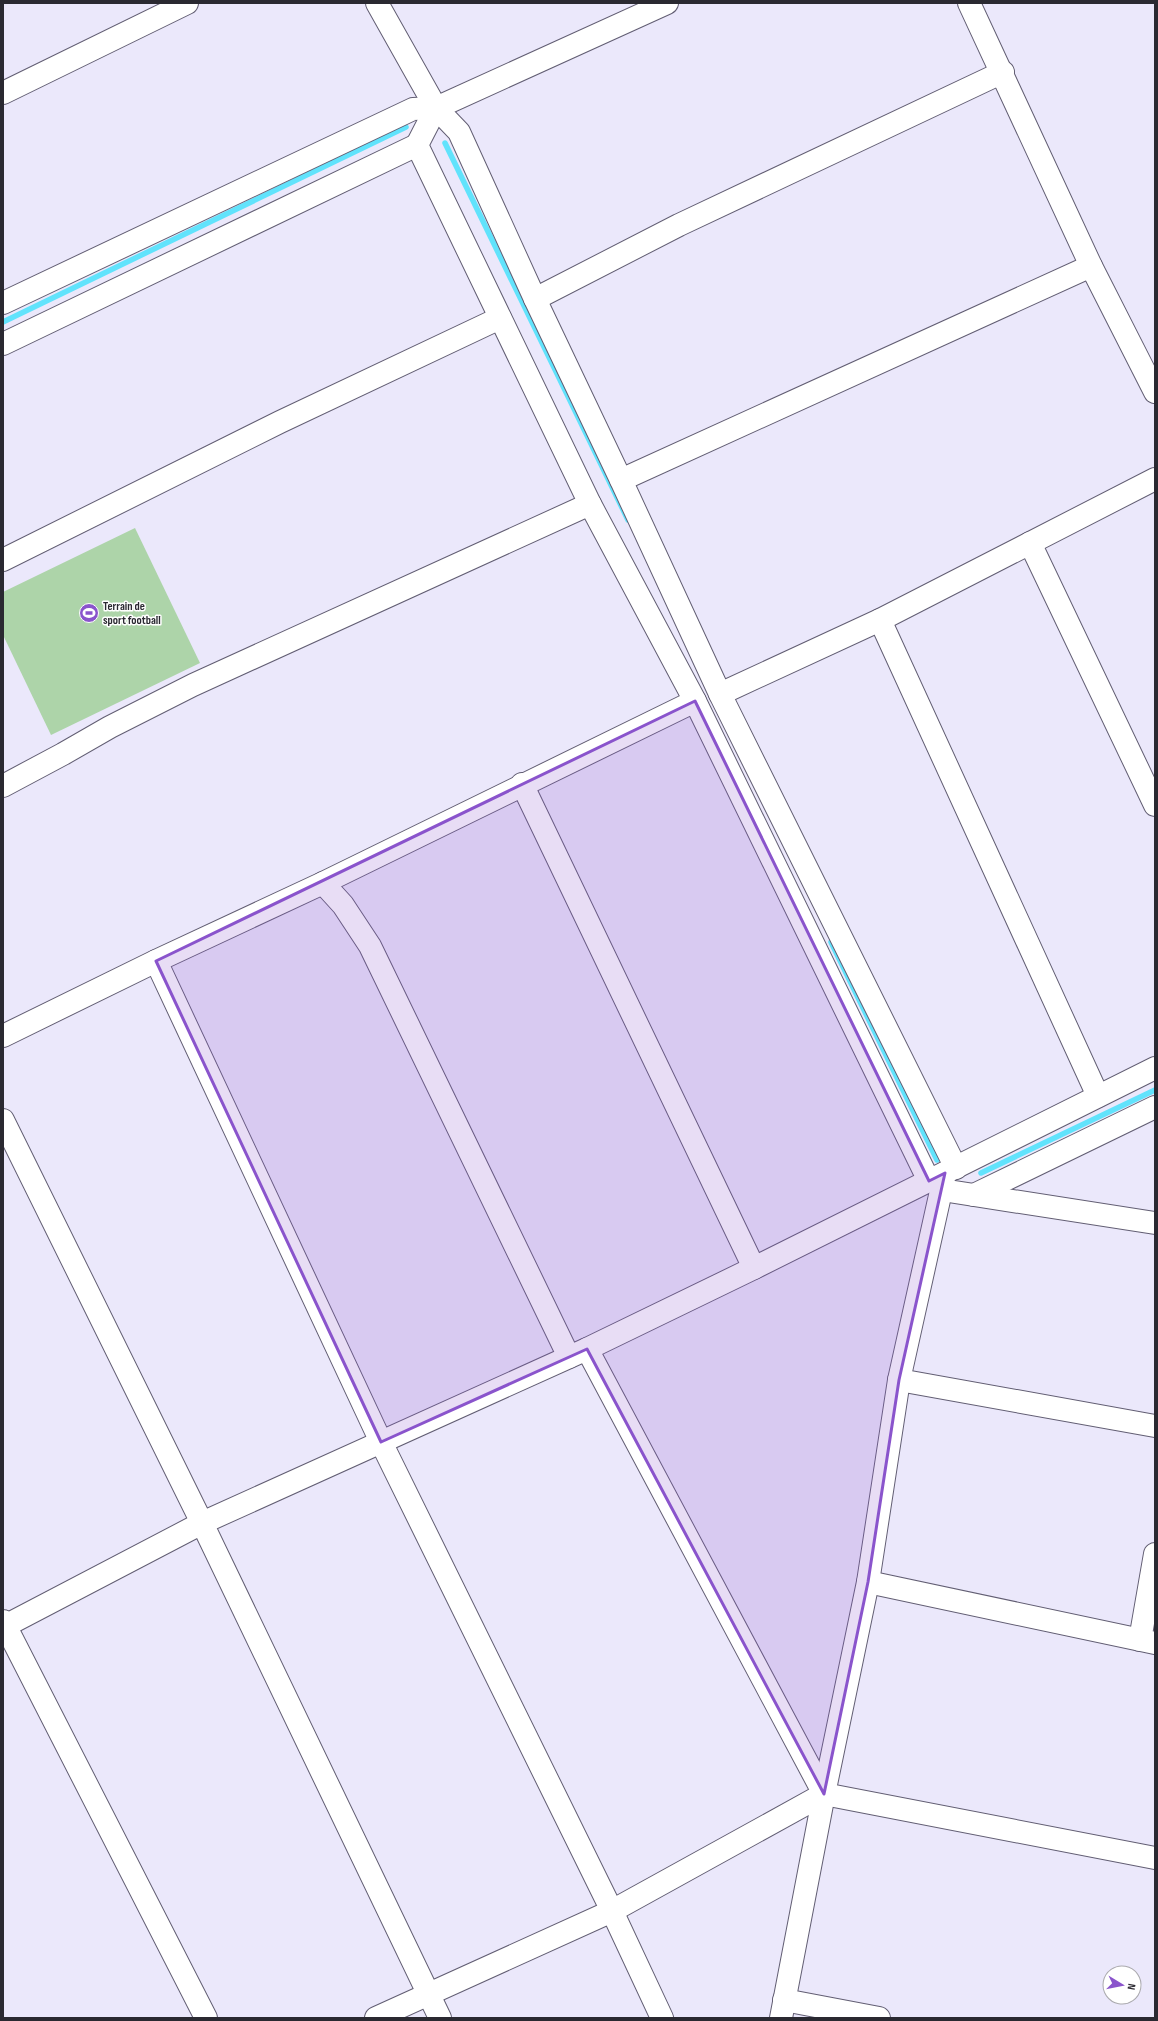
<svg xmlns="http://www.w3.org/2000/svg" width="1158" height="2021" font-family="'Sofia Sans Condensed',sans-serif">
<rect width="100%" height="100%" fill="#ebe8fb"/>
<path fill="#add4a9" d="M 135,528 L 200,663 L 51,735 L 3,635 L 3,592 Z"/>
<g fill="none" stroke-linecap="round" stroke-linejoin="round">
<g stroke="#61e3fc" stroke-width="5.5">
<path d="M 445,143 L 628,520"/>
<path d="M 3,322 L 406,127"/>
<path d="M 831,942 L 937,1160"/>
<path d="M 981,1173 L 1155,1090"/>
</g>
<g stroke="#625e73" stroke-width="24">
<g id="minor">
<path d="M 377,3 L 436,108 L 417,145 L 590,504 L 695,701 L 929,1181"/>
<path d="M 969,3 L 1091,266 L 1155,392"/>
<path d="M 3,93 L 187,3"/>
<path d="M 436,108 L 459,132 L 535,299 L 621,480 L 720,694 L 956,1168"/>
<path d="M 535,299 L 679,225 L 1003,72"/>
<path d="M 3,303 L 413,109 L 436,108 L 667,3"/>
<path d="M 3,344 L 417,145"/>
<path d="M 621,480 L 1091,266"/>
<path d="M 1030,543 L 1155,805"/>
<path d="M 3,560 L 280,422 L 500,318"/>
<path d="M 880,620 L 1098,1096"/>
<path d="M 720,694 L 880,620 L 1155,479"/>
<path d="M 522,784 L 754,1268"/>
<path d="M 3,786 L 63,754 L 110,727 L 193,685 L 590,504"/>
<path d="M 323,883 L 343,905 L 370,946 L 569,1357"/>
<path d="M 156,961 L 381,1442 L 612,1911 L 662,2018"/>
<path d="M 3,1036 L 156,961 L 323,883 L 695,701"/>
<path d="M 3,1120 L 202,1523 L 440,2018"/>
<path d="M 942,1190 L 1155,1223"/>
<path d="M 974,1195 L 1155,1107"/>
<path d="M 587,1349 L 824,1794"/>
<path d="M 899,1380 L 1155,1426"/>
<path d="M 868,1582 L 1155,1643"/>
<path d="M 3,1621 L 206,2018"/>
<path d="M 3,1627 L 202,1523 L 587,1349 L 754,1268 L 1155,1068"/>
<path d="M 1140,1640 L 1155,1554"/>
<path d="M 784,2000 L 879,2018"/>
<path d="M 376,2018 L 612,1911 L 824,1794 L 1155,1858"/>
<path d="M 781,2018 L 824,1794 L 868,1582 L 899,1380 L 945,1173"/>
</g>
</g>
<use href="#minor" stroke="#fff" stroke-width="22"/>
</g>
<path fill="#8a54cc" fill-opacity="0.2" stroke="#8a54cc" stroke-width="3" stroke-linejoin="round" d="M 695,701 L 929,1181 L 945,1173 L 899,1380 L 868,1582 L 824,1794 L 587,1349 L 381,1442 L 156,961 Z"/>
<defs>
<g id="stadium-disc" transform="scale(1)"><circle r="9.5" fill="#8a54cc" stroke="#fff"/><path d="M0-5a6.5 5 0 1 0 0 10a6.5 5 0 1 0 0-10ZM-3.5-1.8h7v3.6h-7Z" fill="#fff"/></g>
</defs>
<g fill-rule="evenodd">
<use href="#stadium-disc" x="89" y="613"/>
</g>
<g text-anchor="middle" stroke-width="3" stroke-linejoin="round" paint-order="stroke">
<g font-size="12" font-weight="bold" fill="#2a2931" stroke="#fff" text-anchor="start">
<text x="103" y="610">Terrain de<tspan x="103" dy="14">sport football</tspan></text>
</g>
</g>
<rect width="1158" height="2021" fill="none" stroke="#2a2931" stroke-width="8"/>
<g transform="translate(1122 1985) rotate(100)"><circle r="19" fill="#ffffff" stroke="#aaa9ad"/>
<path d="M0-3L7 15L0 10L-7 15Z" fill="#8a54cc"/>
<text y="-6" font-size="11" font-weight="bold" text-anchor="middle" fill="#2a2931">N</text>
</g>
</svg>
